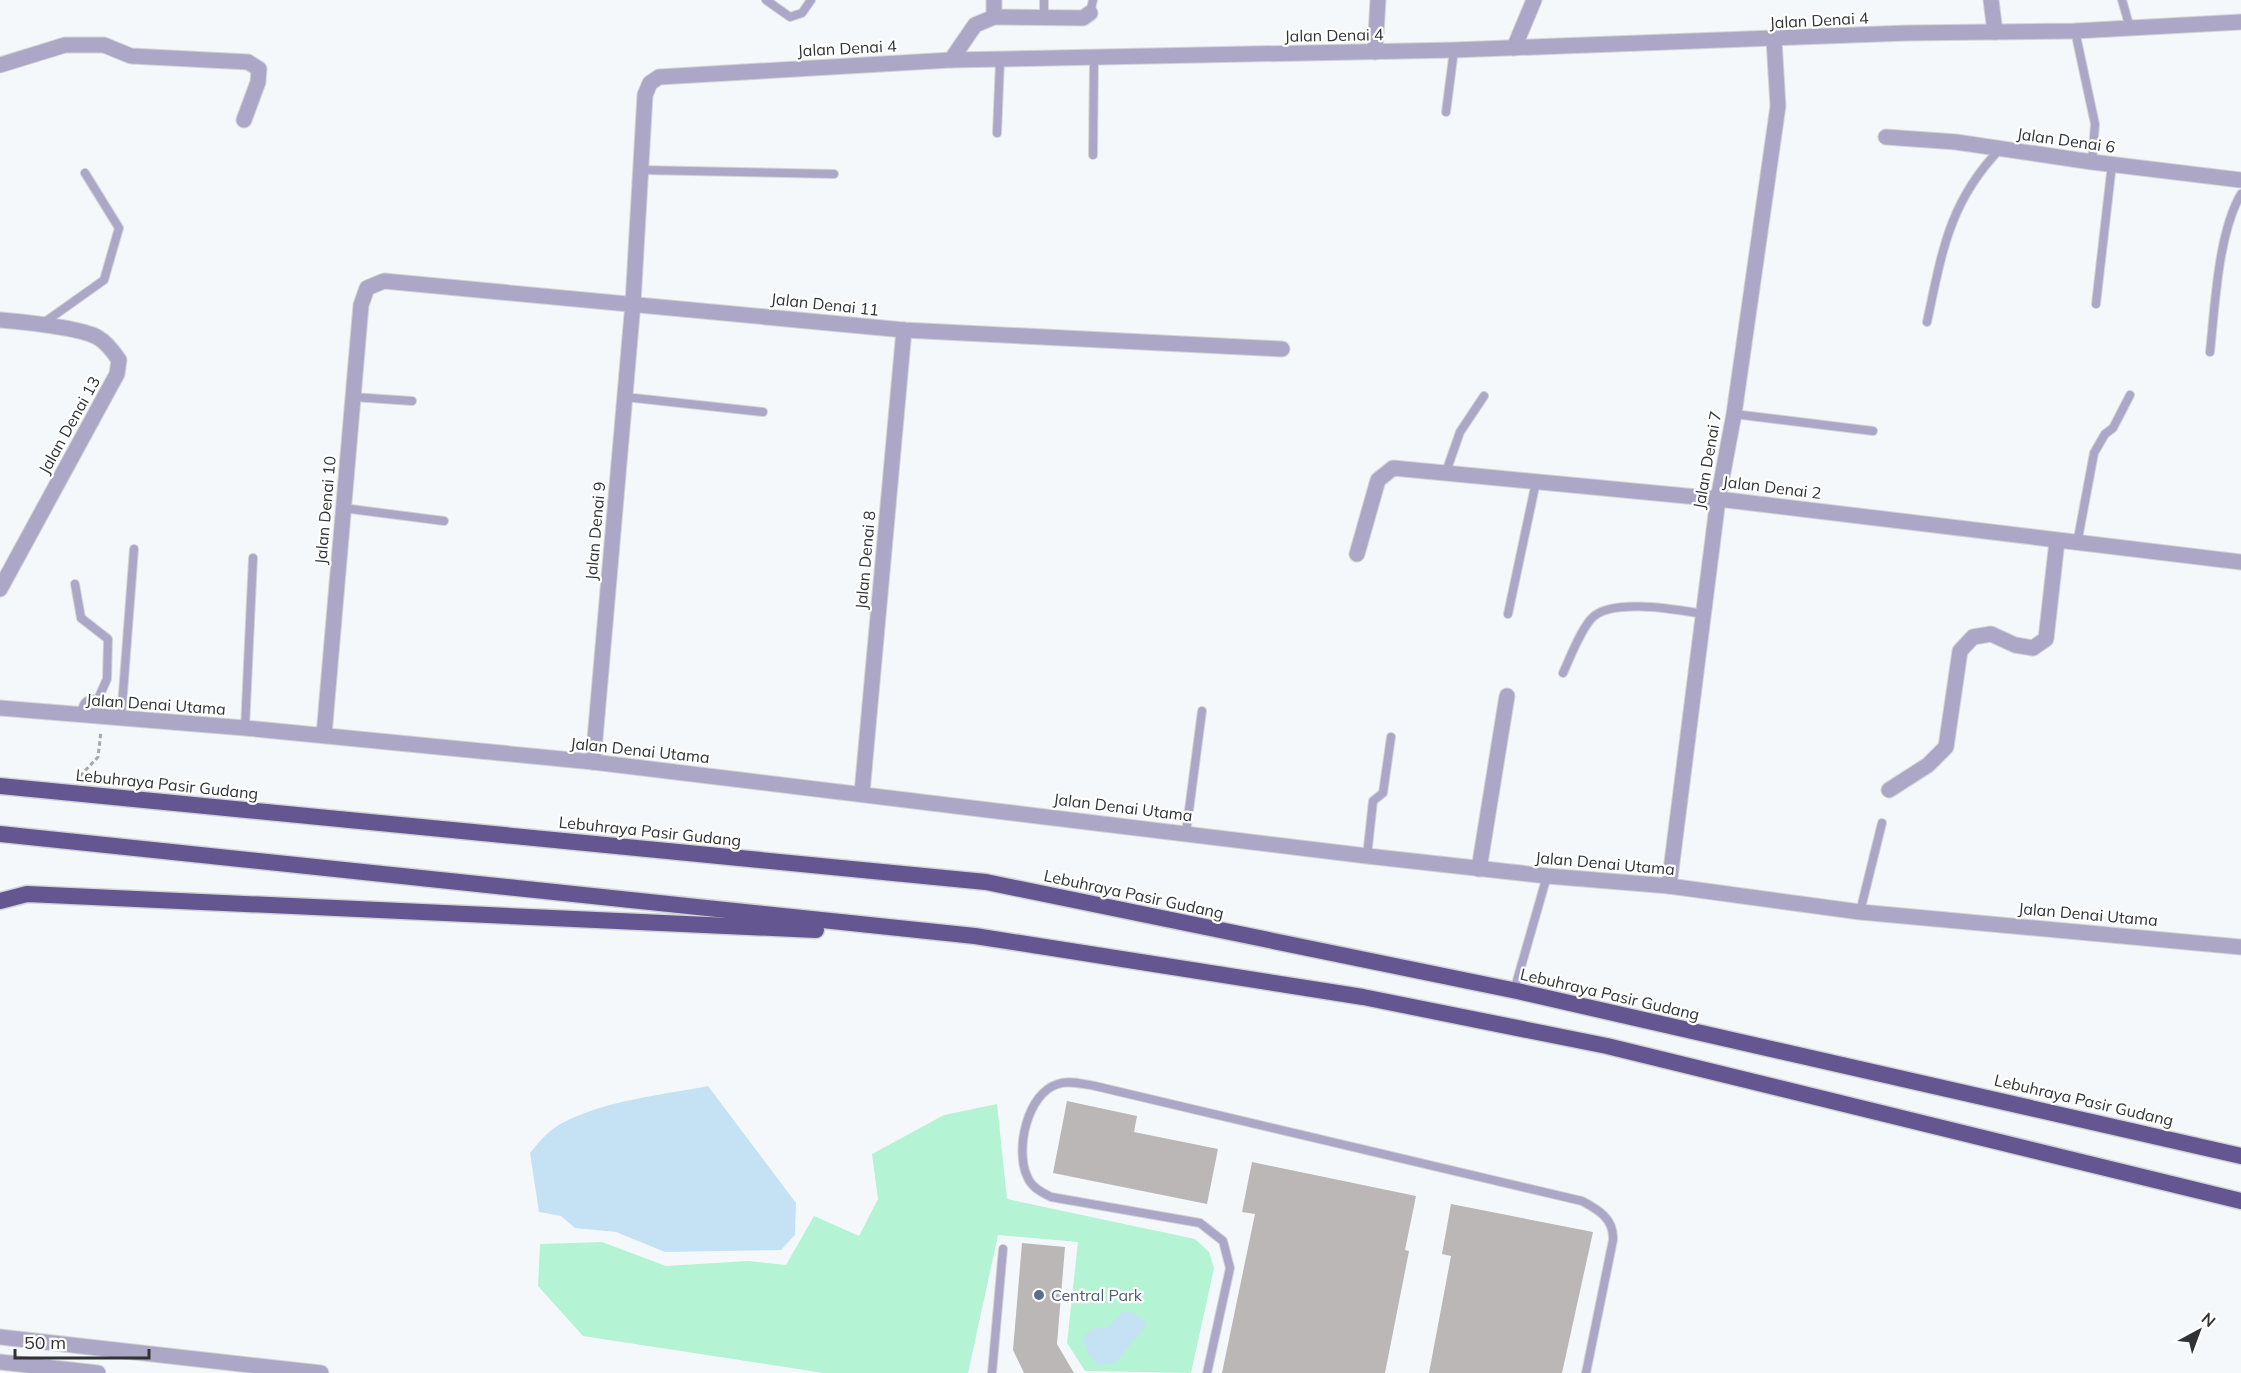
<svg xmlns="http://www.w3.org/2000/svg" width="2241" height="1373" font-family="Mulish,sans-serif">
<rect width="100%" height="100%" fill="#f5f8fa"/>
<path fill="#b4f3d4" d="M 997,1104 L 1007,1199 L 1195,1239 L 1209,1252 L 1214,1268 L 1191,1373 L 1085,1371 L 1067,1343 L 1078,1242 L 998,1235 L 968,1373 L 824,1373 L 583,1336 L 538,1286 L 540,1244 L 602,1242 L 666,1266 L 748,1261 L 786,1265 L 814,1216 L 859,1236 L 878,1199 L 872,1154 L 944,1115 Z"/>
<g fill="#c5e2f4">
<path d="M 708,1086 L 796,1203 L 795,1235 L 781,1250 L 665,1252 L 616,1232 L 575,1228 L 561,1216 L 539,1212 L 530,1153 C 540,1140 552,1127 568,1120 C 610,1100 662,1095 708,1086 Z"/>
<path d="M 1132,1312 L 1144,1321 L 1146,1326 L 1115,1363 L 1100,1365 L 1089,1356 L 1083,1338 L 1091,1329 L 1108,1327 L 1121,1313 Z"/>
</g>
<g fill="#bab7b6">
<path d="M 1067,1101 L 1137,1116 L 1134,1132 L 1218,1149 L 1207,1204 L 1053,1173 Z"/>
<path d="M 1252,1162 L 1416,1196 L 1405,1250 L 1409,1251 L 1385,1373 L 1222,1373 L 1255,1214 L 1242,1212 Z"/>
<path d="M 1451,1204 L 1593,1232 L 1562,1373 L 1429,1373 L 1451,1256 L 1442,1254 Z"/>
<path d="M 1022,1243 L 1065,1247 L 1057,1344 L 1074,1373 L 1024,1373 L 1013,1350 Z"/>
</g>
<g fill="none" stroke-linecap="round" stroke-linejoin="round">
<g stroke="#d2d4d6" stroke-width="10">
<g id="service">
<path d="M 766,0 L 790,17 L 802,13 L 811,0"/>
<path d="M 1044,0 L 1044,18"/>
<path d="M 2122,0 L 2130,28"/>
<path d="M 1090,13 L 1093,0"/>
<path d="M 2075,31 L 2095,124 L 2092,162"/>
<path d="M 1446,112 L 1454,50"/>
<path d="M 997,133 L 1000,61"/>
<path d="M 1093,155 L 1094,59"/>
<path d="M 641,170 L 834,174"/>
<path d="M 2096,304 L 2112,164"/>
<path d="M 1927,322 C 1942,252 1949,202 2000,149"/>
<path d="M 42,324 L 104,280 L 119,228 L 85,173"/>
<path d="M 2210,352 C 2215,306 2218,233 2241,194"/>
<path d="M 353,397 L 412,401"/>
<path d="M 625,397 L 763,412"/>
<path d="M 1734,414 L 1873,431"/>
<path d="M 1446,472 L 1460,432 L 1484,396"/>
<path d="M 343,508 L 444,521"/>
<path d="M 2077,544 L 2094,453 L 2105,434 L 2113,428 L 2130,395"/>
<path d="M 75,584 L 81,618 L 108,639 L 107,679 L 98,699 C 85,698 83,704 80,716"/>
<path d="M 1508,614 L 1536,482"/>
<path d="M 1563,673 C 1571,656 1579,633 1591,619 C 1610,597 1678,610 1704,614"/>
<path d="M 121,719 L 134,549"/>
<path d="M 245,728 L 253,558"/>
<path d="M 1186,833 L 1202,711"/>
<path d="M 1367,856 L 1373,801 L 1383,793 L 1391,737"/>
<path d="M 1860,912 L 1882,823"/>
<path d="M 1514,991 L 1547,876"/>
<path d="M 992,1373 L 1003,1249"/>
<path d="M 1207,1373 L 1230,1268 L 1223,1241 L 1200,1223 L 1051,1197 C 1041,1192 1031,1187 1027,1176 C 1015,1150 1027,1093 1058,1084 C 1068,1080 1084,1084 1095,1086 L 1582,1201 C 1599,1210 1614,1219 1613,1240 L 1586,1373"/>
</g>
</g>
<g stroke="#d2d4d6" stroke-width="17">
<g id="minor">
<path d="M 1991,0 L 1995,32"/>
<path d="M 994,17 L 1083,18 L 1090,13"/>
<path d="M 1514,48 L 1534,0"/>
<path d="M 1375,52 L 1378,0"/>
<path d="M 951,60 L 975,25 L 994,17 L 994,0"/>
<path d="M 0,65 L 65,45 L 104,45 L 131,56 L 248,62 L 259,69 L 258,82 L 244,120"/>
<path d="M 1886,137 L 1956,142 L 2092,162 L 2241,180"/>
<path d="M 0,320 C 22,322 78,327 97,337 C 106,342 113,351 119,360 L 117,374 L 0,589"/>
<path d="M 1357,554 L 1378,480 L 1393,468 L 1718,499 L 2241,562"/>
<path d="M 324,735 L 361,305 L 367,288 L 384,281 L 904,330 L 1282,349"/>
<path d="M 1889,790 L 1928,765 L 1946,747 L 1960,651 L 1973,637 L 1991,634 L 2015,645 L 2033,648 L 2046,639 L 2057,541"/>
<path d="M 862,793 L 904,330"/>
<path d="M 1479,869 L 1507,696"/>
<path d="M 1669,886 L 1718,499 L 1734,414 L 1778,106 L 1774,40"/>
</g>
</g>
<g stroke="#d2d4d6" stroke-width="17">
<g id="tertiary">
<path d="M 0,708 L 245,728 L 593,762 L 1367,856 L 1547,876 L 1669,886 L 1860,912 L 2241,947"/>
<path d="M 593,762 L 633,303 L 645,95 L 650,83 L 659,77 L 951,60 L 1454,50 L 1907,33 L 2075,31 L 2241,22"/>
<path d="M 0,1337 L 321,1373"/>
<path d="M 0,1362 L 98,1373"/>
</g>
</g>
<g stroke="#d2d4d6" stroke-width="19">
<g id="trunk">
<path d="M 0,786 L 986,882 L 1517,991 L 2241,1156"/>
<path d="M 0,834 L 975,936 L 1363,997 L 1607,1046 L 2241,1201"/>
<path d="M 0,901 L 27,894 L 816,930"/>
</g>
</g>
<path stroke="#a6a8aa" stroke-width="3" stroke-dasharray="4.5 3" stroke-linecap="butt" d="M 80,776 L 98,757 L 101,731"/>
<use href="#service" stroke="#aca7c6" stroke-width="8"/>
<use href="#minor" stroke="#aca7c6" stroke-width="15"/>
<use href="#tertiary" stroke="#aca7c6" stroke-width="15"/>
<use href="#trunk" stroke="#645690" stroke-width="16"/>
</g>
<circle fill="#5c6f8a" stroke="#fff" stroke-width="2" cx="1039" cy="1295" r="6"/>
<g text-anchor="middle" stroke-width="4.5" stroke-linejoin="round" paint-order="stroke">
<g font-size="16" fill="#313233" stroke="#fff">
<text transform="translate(1819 20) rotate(-3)" y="6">Jalan Denai 4</text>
<text transform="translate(1334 35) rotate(-1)" y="6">Jalan Denai 4</text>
<text transform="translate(847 48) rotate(-3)" y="6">Jalan Denai 4</text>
<text transform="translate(2066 140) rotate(8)" y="6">Jalan Denai 6</text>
<text transform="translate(825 304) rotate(6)" y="6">Jalan Denai 11</text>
<text transform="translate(69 425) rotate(-61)" y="6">Jalan Denai 13</text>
<text transform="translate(1707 460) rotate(-80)" y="6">Jalan Denai 7</text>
<text transform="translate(1772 487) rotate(7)" y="6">Jalan Denai 2</text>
<text transform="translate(325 510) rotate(-85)" y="6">Jalan Denai 10</text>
<text transform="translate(595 531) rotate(-85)" y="6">Jalan Denai 9</text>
<text transform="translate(865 560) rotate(-85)" y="6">Jalan Denai 8</text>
<text transform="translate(156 704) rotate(4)" y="6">Jalan Denai Utama</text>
<text transform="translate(640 750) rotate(6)" y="6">Jalan Denai Utama</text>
<text transform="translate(167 784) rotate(6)" y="6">Lebuhraya Pasir Gudang</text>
<text transform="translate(1123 807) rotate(7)" y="6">Jalan Denai Utama</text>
<text transform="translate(650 831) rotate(6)" y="6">Lebuhraya Pasir Gudang</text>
<text transform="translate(1605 863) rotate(5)" y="6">Jalan Denai Utama</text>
<text transform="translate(1134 894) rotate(12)" y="6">Lebuhraya Pasir Gudang</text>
<text transform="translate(2088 914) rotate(5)" y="6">Jalan Denai Utama</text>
<text transform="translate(1610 994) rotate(13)" y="6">Lebuhraya Pasir Gudang</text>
<text transform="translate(2084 1100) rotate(13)" y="6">Lebuhraya Pasir Gudang</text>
</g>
<g font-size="16" fill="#4e5e75" stroke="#fff" text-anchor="start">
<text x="1051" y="1301">Central Park</text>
</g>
</g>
<g transform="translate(2199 1331) rotate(41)" stroke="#ffffff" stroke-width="4.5" paint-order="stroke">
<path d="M0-4.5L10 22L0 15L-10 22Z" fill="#313233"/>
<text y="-9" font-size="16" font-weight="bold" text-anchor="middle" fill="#313233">N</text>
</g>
<path d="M15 1349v9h134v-9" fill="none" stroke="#313233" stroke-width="3"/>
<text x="24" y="1349" font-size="18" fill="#313233" stroke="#ffffff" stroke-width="4.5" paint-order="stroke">50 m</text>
</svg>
